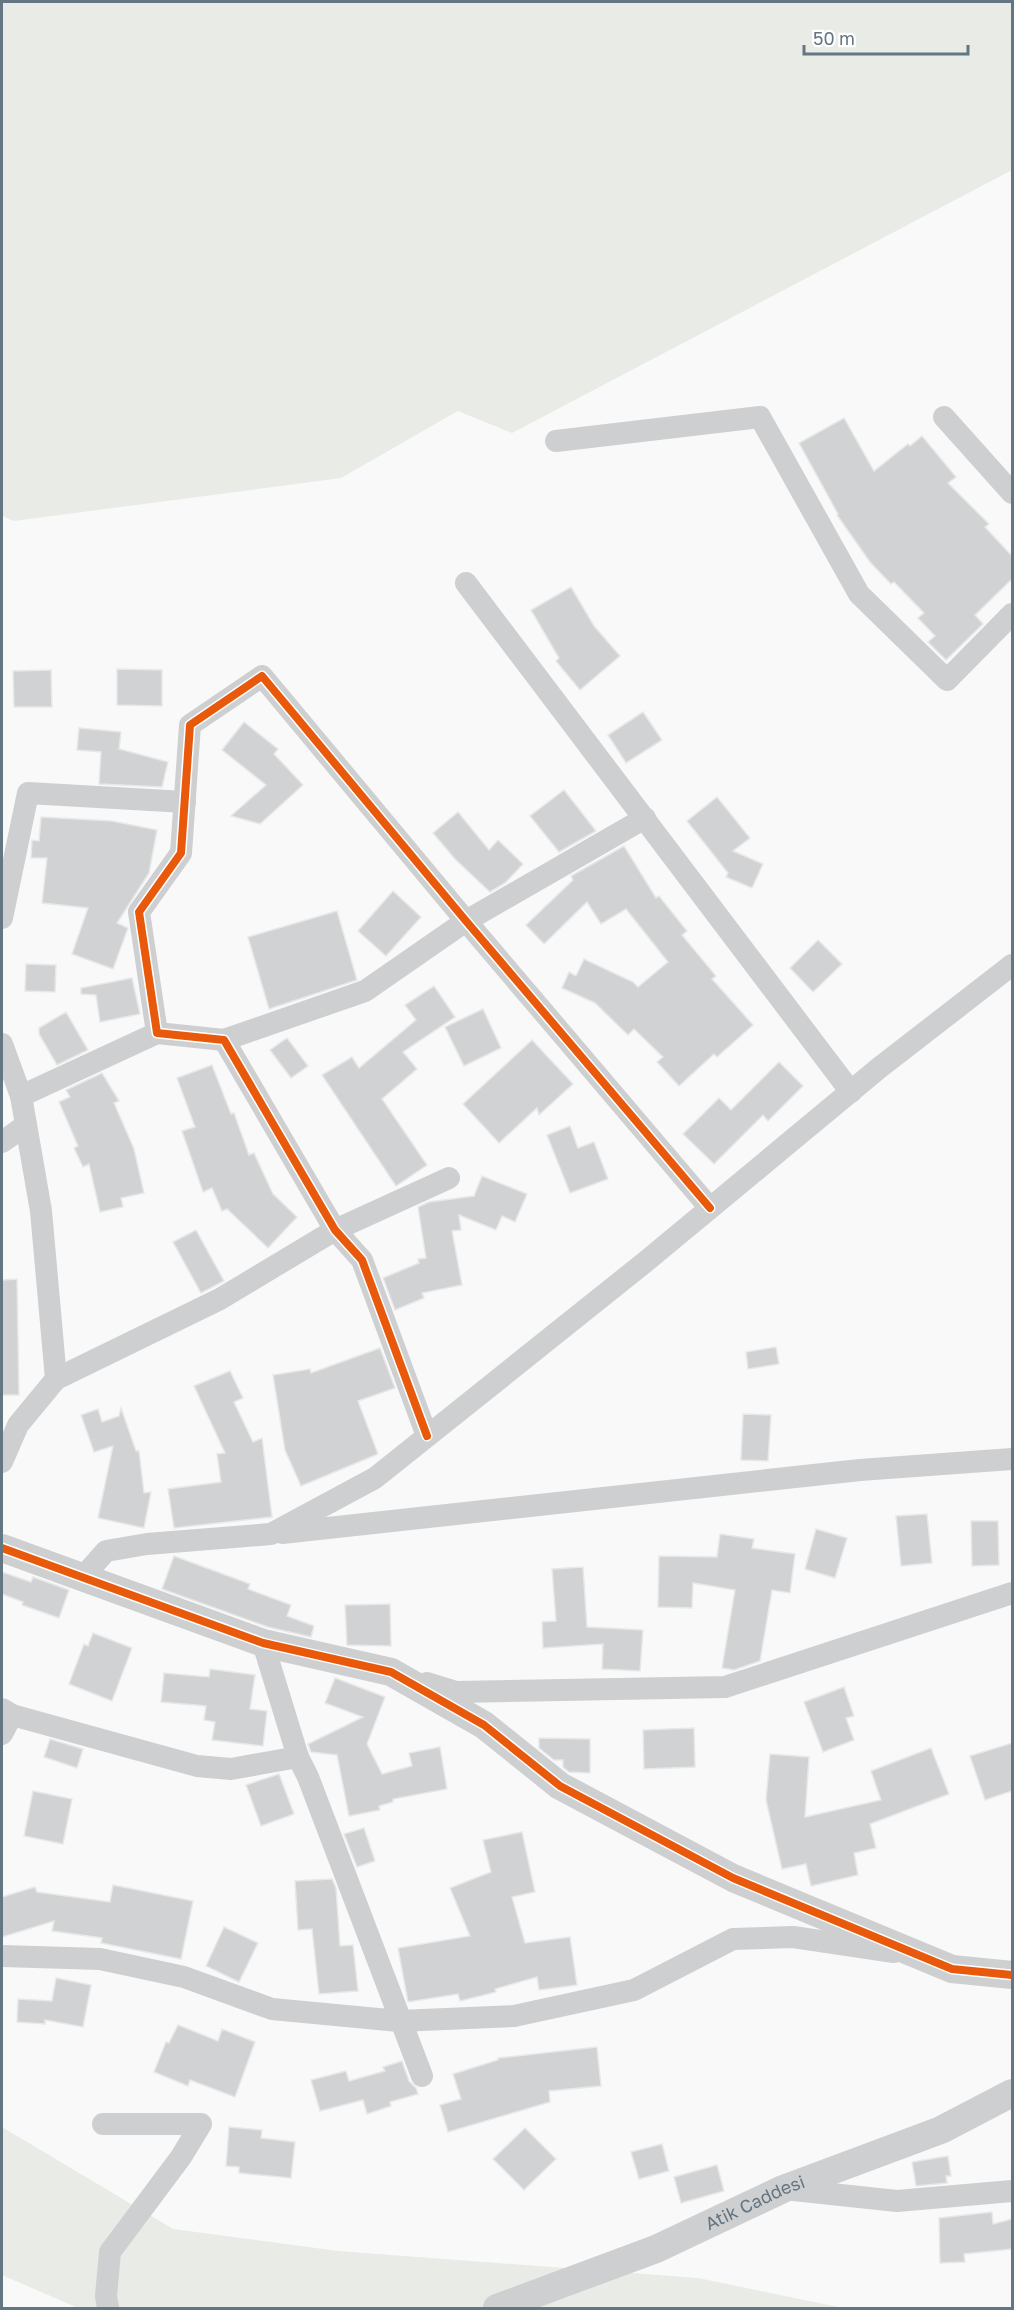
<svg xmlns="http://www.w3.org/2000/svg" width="1014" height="2310" font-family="'Golos Text',sans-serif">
<rect width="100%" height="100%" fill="#f9f9f9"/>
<g fill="#e8ebe6">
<path d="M 2,2 L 1012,2 L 1012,170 L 512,433 L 458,411 L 341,478 L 14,521 L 2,516 Z"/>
<path d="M 2,2127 L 173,2229 L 338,2251 L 698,2278 L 843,2308 L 78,2308 L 2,2275 Z"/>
</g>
<g fill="#d0d2d3" stroke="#e8e8e8" stroke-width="1.5">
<path d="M 844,418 L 874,471 L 908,444 L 910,446 L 922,436 L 956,477 L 948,483 L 989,524 L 985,527 L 1012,556 L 1012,579 L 975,615 L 983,624 L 946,660 L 928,642 L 935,636 L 918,618 L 924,613 L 894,582 L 891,584 L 870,562 L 837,515 L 838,514 L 799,443 Z"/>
<path d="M 571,587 L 594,626 L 620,656 L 580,690 L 556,661 L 559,658 L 531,610 Z"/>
<path d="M 117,669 L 162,670 L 162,706 L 117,705 Z"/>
<path d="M 51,670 L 52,707 L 14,707 L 13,671 Z"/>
<path d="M 643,712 L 662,740 L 626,763 L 608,735 Z"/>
<path d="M 244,722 L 278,749 L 274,754 L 303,785 L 260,824 L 231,816 L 266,785 L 222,750 Z"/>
<path d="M 79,728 L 121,732 L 119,749 L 168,762 L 162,787 L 99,784 L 101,752 L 77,750 Z"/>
<path d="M 564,790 L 596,831 L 559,852 L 530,816 Z"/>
<path d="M 717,797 L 750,838 L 733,851 L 763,864 L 752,888 L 726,877 L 728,873 L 687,821 Z"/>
<path d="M 458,812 L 489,850 L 498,840 L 523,864 L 505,883 L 490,892 L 455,859 L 433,833 Z"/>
<path d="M 41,817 L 112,821 L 157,830 L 149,873 L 117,923 L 128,928 L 113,969 L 72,954 L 88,908 L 42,903 L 47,858 L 31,858 L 32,840 L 39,841 Z"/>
<path d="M 624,846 L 656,898 L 659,896 L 687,931 L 682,935 L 716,976 L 712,979 L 753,1025 L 717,1057 L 714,1054 L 679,1086 L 657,1062 L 663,1057 L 634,1029 L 628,1035 L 595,1003 L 562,988 L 569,972 L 576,976 L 584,959 L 633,982 L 638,987 L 668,962 L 626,909 L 601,924 L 587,902 L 544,944 L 526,925 L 573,880 L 571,876 Z"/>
<path d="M 393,891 L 421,917 L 386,956 L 358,931 Z"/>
<path d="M 337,911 L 357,980 L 269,1009 L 248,937 Z"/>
<path d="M 818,940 L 842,964 L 813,992 L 790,968 Z"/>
<path d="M 26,964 L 56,965 L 55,992 L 25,991 Z"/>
<path d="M 132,978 L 140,1014 L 100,1022 L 96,995 L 81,994 L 81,988 Z"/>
<path d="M 434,986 L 455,1017 L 403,1052 L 417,1069 L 382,1099 L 427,1165 L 396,1186 L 322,1075 L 352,1057 L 359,1068 L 416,1020 L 405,1005 Z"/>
<path d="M 483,1009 L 501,1048 L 464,1066 L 445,1027 Z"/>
<path d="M 66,1012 L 88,1050 L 57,1065 L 39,1034 L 39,1028 Z"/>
<path d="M 287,1038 L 308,1066 L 291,1078 L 270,1050 Z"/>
<path d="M 532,1040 L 573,1084 L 539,1115 L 537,1108 L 499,1143 L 463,1104 Z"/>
<path d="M 779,1062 L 803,1086 L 768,1121 L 763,1115 L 714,1164 L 683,1134 L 719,1098 L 731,1110 Z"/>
<path d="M 212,1065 L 231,1114 L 234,1113 L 249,1155 L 254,1153 L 273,1194 L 297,1217 L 268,1248 L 227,1209 L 222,1211 L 212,1188 L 203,1192 L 182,1131 L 195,1127 L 177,1078 Z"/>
<path d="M 102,1073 L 119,1101 L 114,1103 L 134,1149 L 144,1193 L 121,1198 L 123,1207 L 100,1212 L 89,1164 L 83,1167 L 74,1148 L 78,1146 L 59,1102 L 70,1097 L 66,1090 Z"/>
<path d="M 570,1126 L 578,1148 L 594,1142 L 608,1179 L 570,1193 L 547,1135 Z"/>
<path d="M 482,1176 L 527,1194 L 515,1222 L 502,1216 L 496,1230 L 459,1215 L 461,1230 L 452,1231 L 462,1285 L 422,1293 L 424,1298 L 395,1310 L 383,1278 L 419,1263 L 418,1259 L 426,1258 L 418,1207 L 429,1202 L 474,1196 Z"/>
<path d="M 196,1230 L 224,1281 L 201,1293 L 173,1242 Z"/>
<path d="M 17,1279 L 19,1395 L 2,1395 L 2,1280 Z"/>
<path d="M 776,1347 L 779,1364 L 748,1369 L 746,1352 Z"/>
<path d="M 380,1348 L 395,1388 L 358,1401 L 378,1454 L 301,1486 L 285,1450 L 273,1375 L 310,1369 L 311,1373 Z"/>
<path d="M 230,1371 L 243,1398 L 234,1402 L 253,1442 L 262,1438 L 272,1517 L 174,1528 L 168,1489 L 221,1482 L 217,1454 L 225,1453 L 194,1386 Z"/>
<path d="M 121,1408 L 136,1451 L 139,1451 L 144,1493 L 151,1492 L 144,1528 L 98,1518 L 113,1446 L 94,1452 L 81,1415 L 98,1409 L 102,1422 L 119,1416 Z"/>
<path d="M 743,1414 L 771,1415 L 768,1461 L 741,1460 Z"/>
<path d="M 927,1514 L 932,1563 L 901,1566 L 896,1516 Z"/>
<path d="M 971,1521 L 998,1521 L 999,1565 L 972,1566 Z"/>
<path d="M 816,1529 L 847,1538 L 835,1578 L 805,1569 Z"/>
<path d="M 720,1534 L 754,1539 L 752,1548 L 795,1554 L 790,1593 L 772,1590 L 760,1661 L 734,1670 L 722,1668 L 735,1590 L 693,1583 L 692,1608 L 658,1607 L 659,1556 L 717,1557 Z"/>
<path d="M 174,1556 L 250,1584 L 248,1589 L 291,1605 L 287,1616 L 314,1626 L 311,1637 L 268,1627 L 162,1589 Z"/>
<path d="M 583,1567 L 587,1627 L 643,1630 L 640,1671 L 602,1669 L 603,1644 L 543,1648 L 542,1622 L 556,1621 L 552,1569 Z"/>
<path d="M 2,1572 L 31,1582 L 33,1577 L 69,1590 L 59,1618 L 22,1605 L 23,1602 L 2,1594 Z"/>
<path d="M 390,1604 L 391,1646 L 347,1645 L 345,1605 Z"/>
<path d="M 93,1633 L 132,1648 L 112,1701 L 69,1684 L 84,1644 L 88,1646 Z"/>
<path d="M 210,1669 L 255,1675 L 250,1709 L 267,1711 L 263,1746 L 212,1740 L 215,1722 L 204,1720 L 206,1706 L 161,1702 L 164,1673 L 209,1677 Z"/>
<path d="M 335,1678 L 385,1697 L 367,1744 L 382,1774 L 412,1766 L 409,1753 L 440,1747 L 447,1789 L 393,1799 L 393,1802 L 379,1806 L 380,1810 L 349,1816 L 337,1755 L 311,1752 L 308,1744 L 363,1717 L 325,1703 Z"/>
<path d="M 844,1687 L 854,1716 L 846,1718 L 854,1740 L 823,1752 L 804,1702 Z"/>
<path d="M 694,1728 L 695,1767 L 644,1769 L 643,1730 Z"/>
<path d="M 539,1738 L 590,1739 L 590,1773 L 569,1772 L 563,1767 L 563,1760 L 554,1760 L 539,1748 Z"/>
<path d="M 50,1739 L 83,1749 L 77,1768 L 44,1757 Z"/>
<path d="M 1012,1743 L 1012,1791 L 985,1800 L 970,1756 Z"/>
<path d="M 931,1748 L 949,1794 L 870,1824 L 876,1848 L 854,1853 L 858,1875 L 811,1886 L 806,1864 L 782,1869 L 766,1800 L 770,1754 L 809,1757 L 805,1817 L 881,1800 L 871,1771 Z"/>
<path d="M 279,1774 L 294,1814 L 261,1826 L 246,1785 Z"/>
<path d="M 33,1791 L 72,1799 L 63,1844 L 24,1836 Z"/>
<path d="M 364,1828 L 375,1861 L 357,1867 L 344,1834 Z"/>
<path d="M 522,1832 L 535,1892 L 512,1897 L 525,1943 L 570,1937 L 577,1985 L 539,1990 L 537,1977 L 495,1989 L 496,1992 L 460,2001 L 458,1994 L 408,2002 L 398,1948 L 470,1936 L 450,1888 L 491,1872 L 483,1840 Z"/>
<path d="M 332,1879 L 336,1888 L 340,1946 L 353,1945 L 358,1991 L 319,1994 L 312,1929 L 298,1930 L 295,1881 Z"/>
<path d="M 113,1885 L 193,1901 L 181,1959 L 101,1943 L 102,1938 L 52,1931 L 54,1921 L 2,1937 L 2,1897 L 35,1887 L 37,1892 L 110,1902 Z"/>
<path d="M 224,1927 L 258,1943 L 239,1982 L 206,1966 Z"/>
<path d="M 56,1978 L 91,1985 L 83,2027 L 45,2020 L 45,2024 L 17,2022 L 18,1999 L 52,2001 Z"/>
<path d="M 178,2025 L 218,2041 L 222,2029 L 255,2042 L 235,2097 L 190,2080 L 188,2086 L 154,2072 L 166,2042 L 169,2043 Z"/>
<path d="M 597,2047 L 601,2086 L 549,2091 L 550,2102 L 448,2132 L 440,2105 L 461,2099 L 453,2074 L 498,2060 L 498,2058 Z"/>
<path d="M 402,2061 L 409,2081 L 416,2088 L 418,2094 L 390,2102 L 391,2106 L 367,2114 L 363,2100 L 320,2111 L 311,2080 L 346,2071 L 349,2081 L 385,2071 L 383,2067 Z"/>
<path d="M 229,2127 L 262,2130 L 261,2138 L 295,2142 L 291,2178 L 239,2173 L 239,2167 L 226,2166 Z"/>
<path d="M 525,2128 L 556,2159 L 524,2190 L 493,2159 Z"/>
<path d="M 662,2144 L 669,2171 L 639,2179 L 631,2152 Z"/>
<path d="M 948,2156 L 951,2176 L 946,2176 L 947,2183 L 916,2186 L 912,2162 Z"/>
<path d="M 717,2165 L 724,2191 L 681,2203 L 674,2177 Z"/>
<path d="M 992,2212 L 993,2224 L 1012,2219 L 1012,2249 L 964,2254 L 965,2262 L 940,2263 L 939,2218 Z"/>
</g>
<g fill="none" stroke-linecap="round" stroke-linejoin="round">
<g stroke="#cecfd0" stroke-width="22">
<path d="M 944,417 L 1012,493"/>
<path d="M 556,441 L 760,417 L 859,594 L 947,680 L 1012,614"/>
<path d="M 466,583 L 851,1092"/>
<path d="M 2,918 L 28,793 L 185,802"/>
<path d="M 224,1040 L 365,991 L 466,921 L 645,818"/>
<path d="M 2,1044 L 21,1096 L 41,1211 L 56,1379 L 18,1425 L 2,1462"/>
<path d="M 21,1096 L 157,1033"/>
<path d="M 2,1142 L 26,1125"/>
<path d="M 56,1379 L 220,1299 L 335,1230 L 449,1178"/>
<path d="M 427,1436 L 362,1260 L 335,1230 L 224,1040 L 157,1033 L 139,912 L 181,853 L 190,725 L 262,676 L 466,921 L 710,1208"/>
<path d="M 282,1533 L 860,1470 L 1012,1459"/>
<path d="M 82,1578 L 106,1551 L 147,1544 L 271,1534 L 375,1478 L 644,1263 L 879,1068 L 1012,965"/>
<path d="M 263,1643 L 298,1757 L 308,1777 L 422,2076"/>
<path d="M 427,1683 L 456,1692 L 725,1687 L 1012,1593"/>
<path d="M 2,1709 L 12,1715 L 197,1766 L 231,1769 L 298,1757"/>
<path d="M 2,1734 L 12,1715"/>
<path d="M 2,1956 L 100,1959 L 184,1977 L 272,2009 L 399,2021 L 514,2016 L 634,1990 L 733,1939 L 793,1937 L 894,1952"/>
<path d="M 103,2124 L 201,2124 L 181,2157 L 110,2252 L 106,2296 L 108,2308"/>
<path d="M 784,2189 L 897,2201 L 1012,2191"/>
</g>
<g stroke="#cecfd0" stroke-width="28">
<path d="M 2,1548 L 263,1643 L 391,1672 L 484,1725 L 560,1786 L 733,1878 L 952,1969 L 1012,1975"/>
<path id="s1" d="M 497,2308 L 656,2249 L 783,2189 L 941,2130 L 1012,2093"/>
</g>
<g stroke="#fff" stroke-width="11">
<g id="cycleway">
<path d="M 427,1436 L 362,1260 L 335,1230 L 224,1040 L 157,1033 L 139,912 L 181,853 L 190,725 L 262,676 L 466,921 L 710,1208"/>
<path d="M 2,1548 L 263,1643 L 391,1672 L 484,1725 L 560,1786 L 733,1878 L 952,1969 L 1012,1975"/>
</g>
</g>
<use href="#cycleway" stroke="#e8590c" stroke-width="8"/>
</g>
<g text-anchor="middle" stroke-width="6" stroke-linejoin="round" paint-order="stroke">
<g font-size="18" fill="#657683" stroke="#fff">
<text dy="6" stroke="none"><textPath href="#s1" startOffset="279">Atik Caddesi</textPath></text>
</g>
</g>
<rect width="1014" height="2310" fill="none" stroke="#657683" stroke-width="6"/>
<path d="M804 45v9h164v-9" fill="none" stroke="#657683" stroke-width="3"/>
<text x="813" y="45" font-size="18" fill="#657683" stroke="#ffffff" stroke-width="4.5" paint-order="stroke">50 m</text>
</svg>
